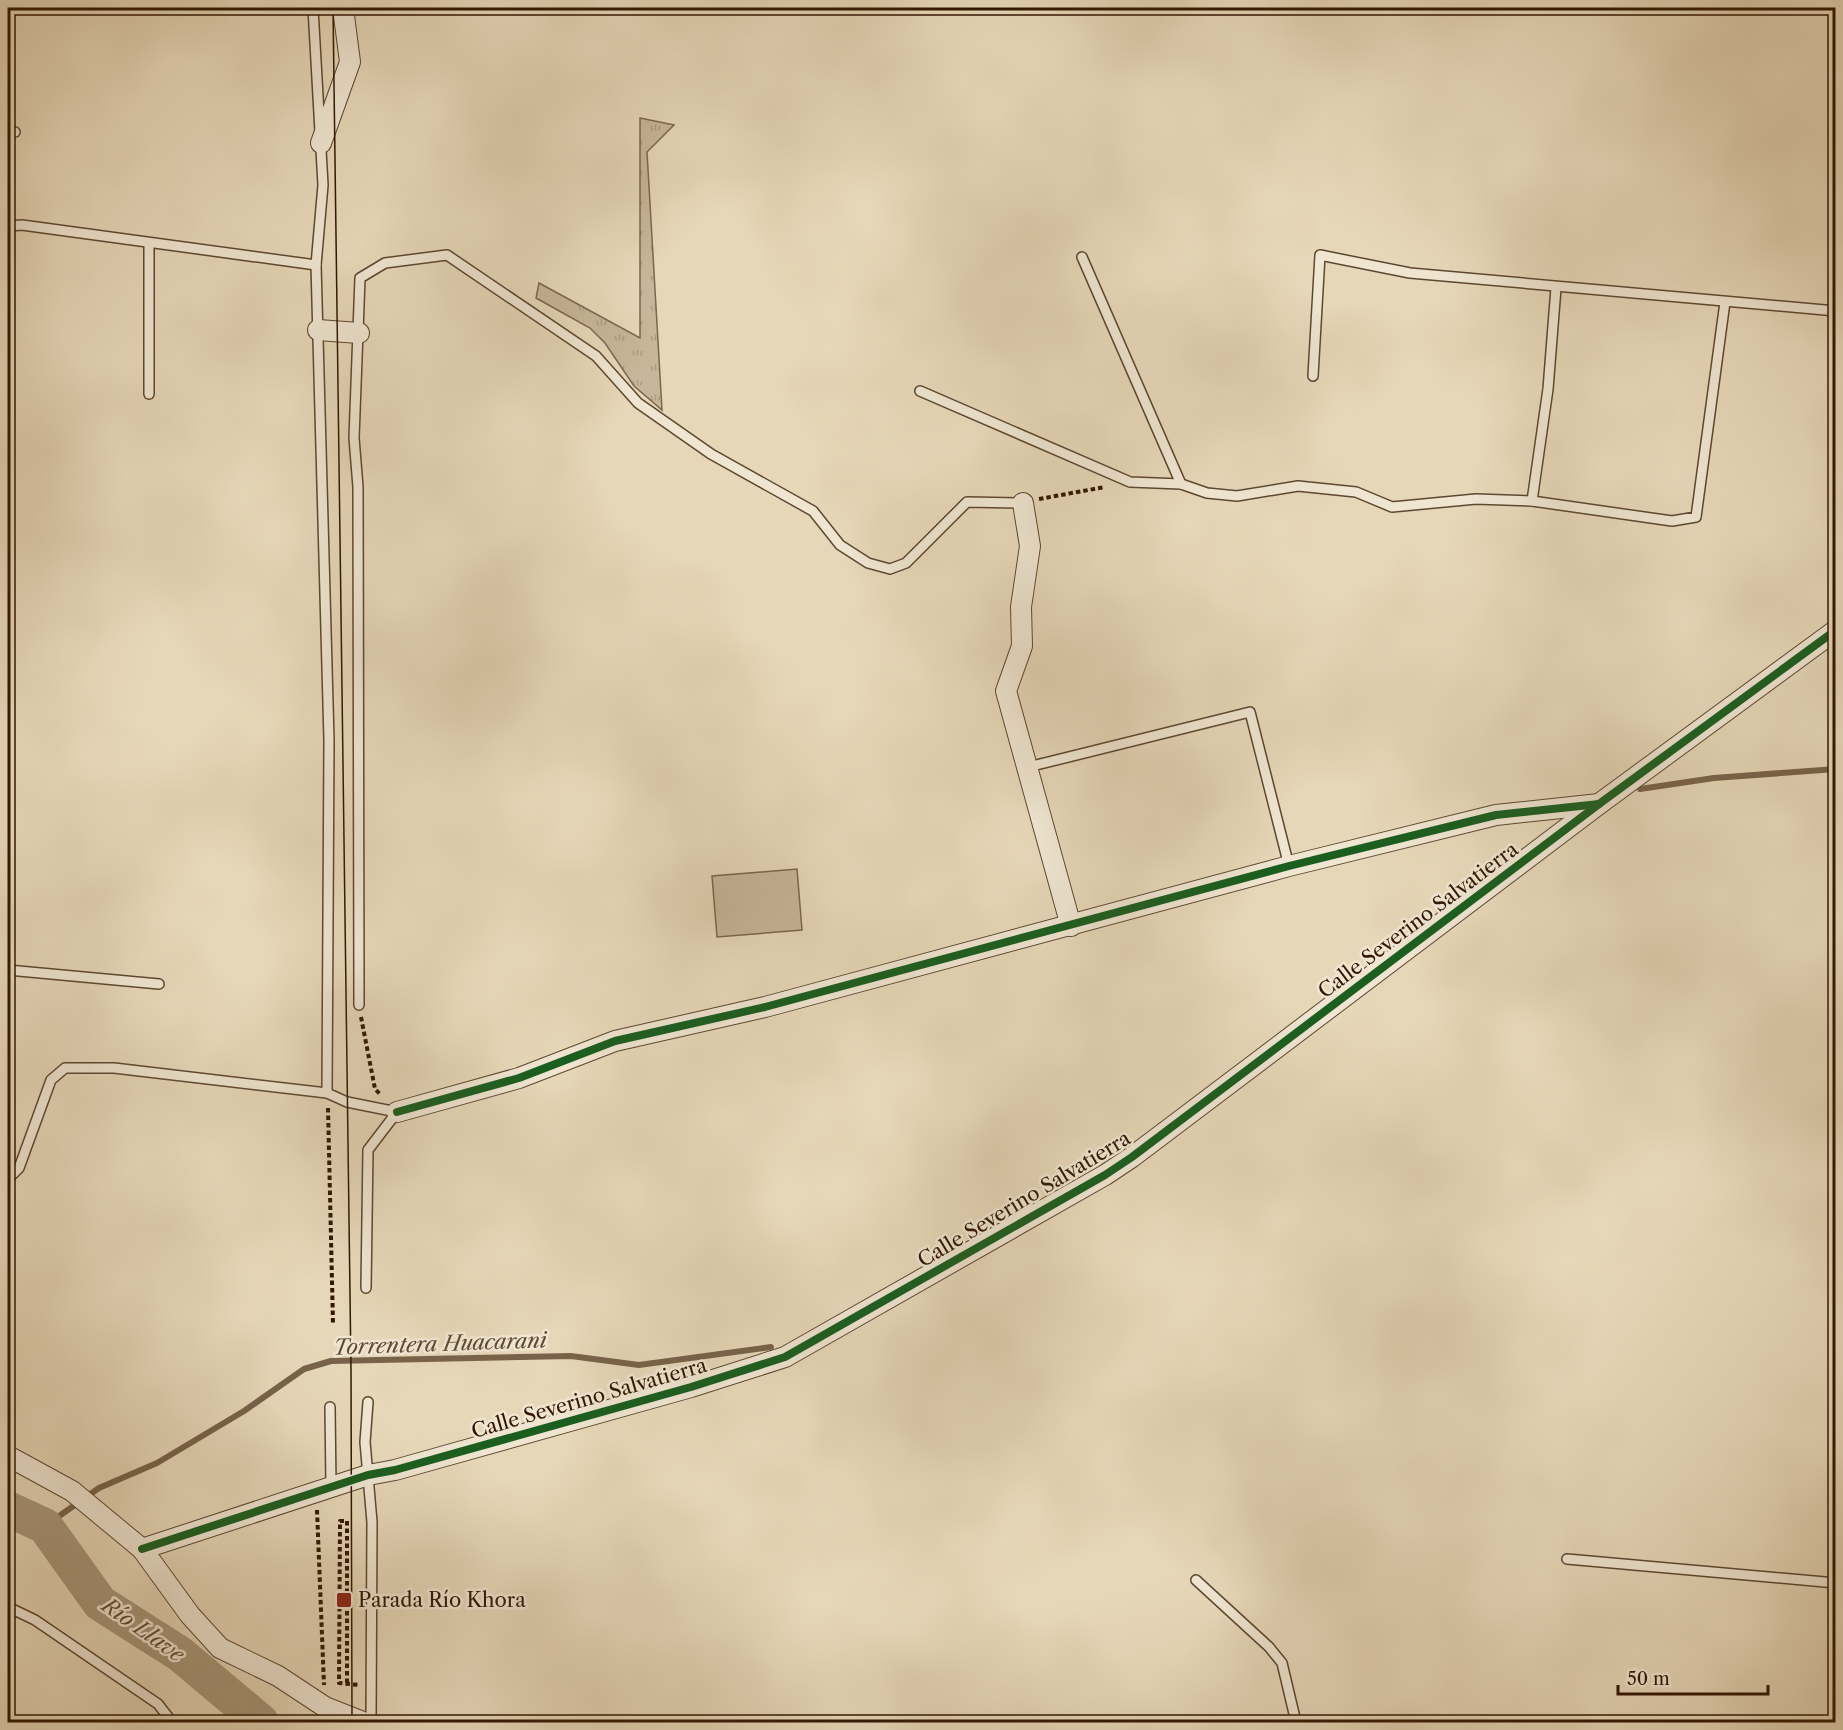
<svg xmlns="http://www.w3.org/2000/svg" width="1843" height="1730" font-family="'Libre Caslon Text',serif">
<defs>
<pattern id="grass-tufts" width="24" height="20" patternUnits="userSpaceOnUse" patternTransform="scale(1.5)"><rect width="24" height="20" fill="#c7b699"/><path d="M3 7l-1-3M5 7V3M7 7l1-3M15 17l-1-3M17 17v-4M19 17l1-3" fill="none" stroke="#ab9c82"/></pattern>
</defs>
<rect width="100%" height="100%" fill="#e6d7b8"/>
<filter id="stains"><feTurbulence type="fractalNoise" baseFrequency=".00333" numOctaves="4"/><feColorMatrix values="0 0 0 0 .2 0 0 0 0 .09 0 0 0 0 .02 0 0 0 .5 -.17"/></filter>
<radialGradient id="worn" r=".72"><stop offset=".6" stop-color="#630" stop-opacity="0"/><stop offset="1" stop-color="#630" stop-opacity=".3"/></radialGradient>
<path fill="url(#grass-tufts)" stroke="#7c664e" stroke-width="1.5" d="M 640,118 L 674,125 L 647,152 L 662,410 L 634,386 L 605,343 L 590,328 L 536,298 L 539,283 L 640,338 Z"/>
<path fill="#c7b699" stroke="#7c664e" stroke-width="1.5" d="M 797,869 L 802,930 L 717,937 L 712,876 Z"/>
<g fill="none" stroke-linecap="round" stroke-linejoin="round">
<g stroke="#78634a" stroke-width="6">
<path d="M 1640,789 L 1714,778 L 1836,769"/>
<path d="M 45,1526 L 99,1488 L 157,1463 L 244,1411 L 304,1369 L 331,1361 L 571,1356 L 639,1365 L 771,1347"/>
</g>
<path stroke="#a8967a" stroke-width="36" d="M 8,1509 L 45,1526 L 100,1603 L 180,1654 L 261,1722"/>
<g stroke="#5e4730" stroke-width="12">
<g id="service">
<path d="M 313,8 L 323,185 L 316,265 L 329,740 L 327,1093"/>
<path d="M 8,132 L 15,132"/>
<path d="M 8,226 L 22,225 L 316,265"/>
<path d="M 1082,257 L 1181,484"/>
<path d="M 1313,376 L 1320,255 L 1410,273 L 1836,311"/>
<path d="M 920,391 L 1130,482 L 1181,484 L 1207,493 L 1237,496 L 1298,486 L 1356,492 L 1392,507 L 1476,499 L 1532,501 L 1672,521 L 1696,517 L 1725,302"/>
<path d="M 149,394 L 149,243"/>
<path d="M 1532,501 L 1548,389 L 1556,288"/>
<path d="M 1028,767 L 1250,712 L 1289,866"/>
<path d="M 8,970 L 159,984"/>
<path d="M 359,1005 L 358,487 L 354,438 L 360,278 L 385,263 L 447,255 L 596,356 L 638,403 L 711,454 L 813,511 L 840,545 L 868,563 L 890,569 L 906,563 L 967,502 L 1023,503"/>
<path d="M 8,1179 L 19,1168 L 51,1080 L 65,1068 L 114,1068 L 327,1093 L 347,1102 L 397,1112 L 368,1150 L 366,1288"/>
<path d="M 368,1402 L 365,1442 L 372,1522 L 371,1722"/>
<path d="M 330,1407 L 331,1486"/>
<path d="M 1567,1559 L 1836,1583"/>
<path d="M 1196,1580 L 1269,1647 L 1282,1663 L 1296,1722"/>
<path d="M 8,1607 L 35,1620 L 158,1704 L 172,1722"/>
</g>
</g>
<g stroke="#5e4730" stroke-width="22">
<g id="minor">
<path d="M 321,143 L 350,62 L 343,8"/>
<path d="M 318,330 L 359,333"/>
<path d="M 1023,503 L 1030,546 L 1021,607 L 1022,646 L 1006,691 L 1071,926"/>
<path d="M 397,1112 L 519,1078 L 615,1041 L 765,1007 L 1289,866 L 1496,815 L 1599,804"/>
<path d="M 8,1456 L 72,1491 L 142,1549 L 190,1615 L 220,1648 L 278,1676 L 325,1707 L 363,1722"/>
<path d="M 142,1549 L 368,1475 L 395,1470 L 691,1387 L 785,1357 L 1105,1175 L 1132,1157 L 1599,804 L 1836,630"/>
</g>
</g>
<g stroke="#311702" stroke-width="4" stroke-dasharray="4.5 3" stroke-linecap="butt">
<path d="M 1039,499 L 1105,487"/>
<path d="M 361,1017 L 375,1089 L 380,1094"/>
<path d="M 328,1108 L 333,1324"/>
<path d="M 317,1510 L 324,1685"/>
<path d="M 347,1683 L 347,1521 L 340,1521 L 339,1683 L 359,1685"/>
</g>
<use href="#service" stroke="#efe5d1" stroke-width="9"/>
<use href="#minor" stroke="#efe5d1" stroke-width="20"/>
<path stroke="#311702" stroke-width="1.5" d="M 333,8 L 351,1370 L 352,1722"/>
<g stroke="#efe5d1" stroke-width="11">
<g id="cycleway">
<path d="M 397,1112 L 519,1078 L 615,1041 L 765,1007 L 1289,866 L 1496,815 L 1599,804"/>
<path d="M 142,1549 L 368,1475 L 395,1470 L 691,1387 L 785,1357 L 1105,1175 L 1132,1157 L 1599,804 L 1836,630"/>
</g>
</g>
<use href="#cycleway" stroke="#1b5e20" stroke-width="8"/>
</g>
<rect fill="#8f2418" stroke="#efe5d1" stroke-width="2" x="336" y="1592" width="16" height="16" rx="3"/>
<g text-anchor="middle" stroke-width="5" stroke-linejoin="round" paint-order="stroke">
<g font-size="20" fill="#311702" stroke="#efe5d1">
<text transform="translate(1418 920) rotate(-37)" y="7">Calle Severino Salvatierra</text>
<text transform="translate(1024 1199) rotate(-31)" y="7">Calle Severino Salvatierra</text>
<text transform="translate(589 1398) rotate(-16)" y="7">Calle Severino Salvatierra</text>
</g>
<g font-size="20" fill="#311702" stroke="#efe5d1" text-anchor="start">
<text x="358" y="1607">Parada Río Khora</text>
</g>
<g font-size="21" font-style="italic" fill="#614a32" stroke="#efe5d1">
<text transform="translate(440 1344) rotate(-2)" y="7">Torrentera Huacarani</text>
<text transform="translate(143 1630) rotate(35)" y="7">Río Llave</text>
</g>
</g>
<rect width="1843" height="1730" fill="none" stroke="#e6d7b8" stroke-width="30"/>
<rect x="9" y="9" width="1825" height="1712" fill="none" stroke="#311702" stroke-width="3"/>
<rect x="15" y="15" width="1813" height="1700" fill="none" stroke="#311702" stroke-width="1.5"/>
<path d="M1618 1685v9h150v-9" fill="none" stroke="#311702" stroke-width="3"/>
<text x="1627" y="1685" font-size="18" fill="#311702" stroke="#efe5d1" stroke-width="4.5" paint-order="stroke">50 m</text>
<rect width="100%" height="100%" filter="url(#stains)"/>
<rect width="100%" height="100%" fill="url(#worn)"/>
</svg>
